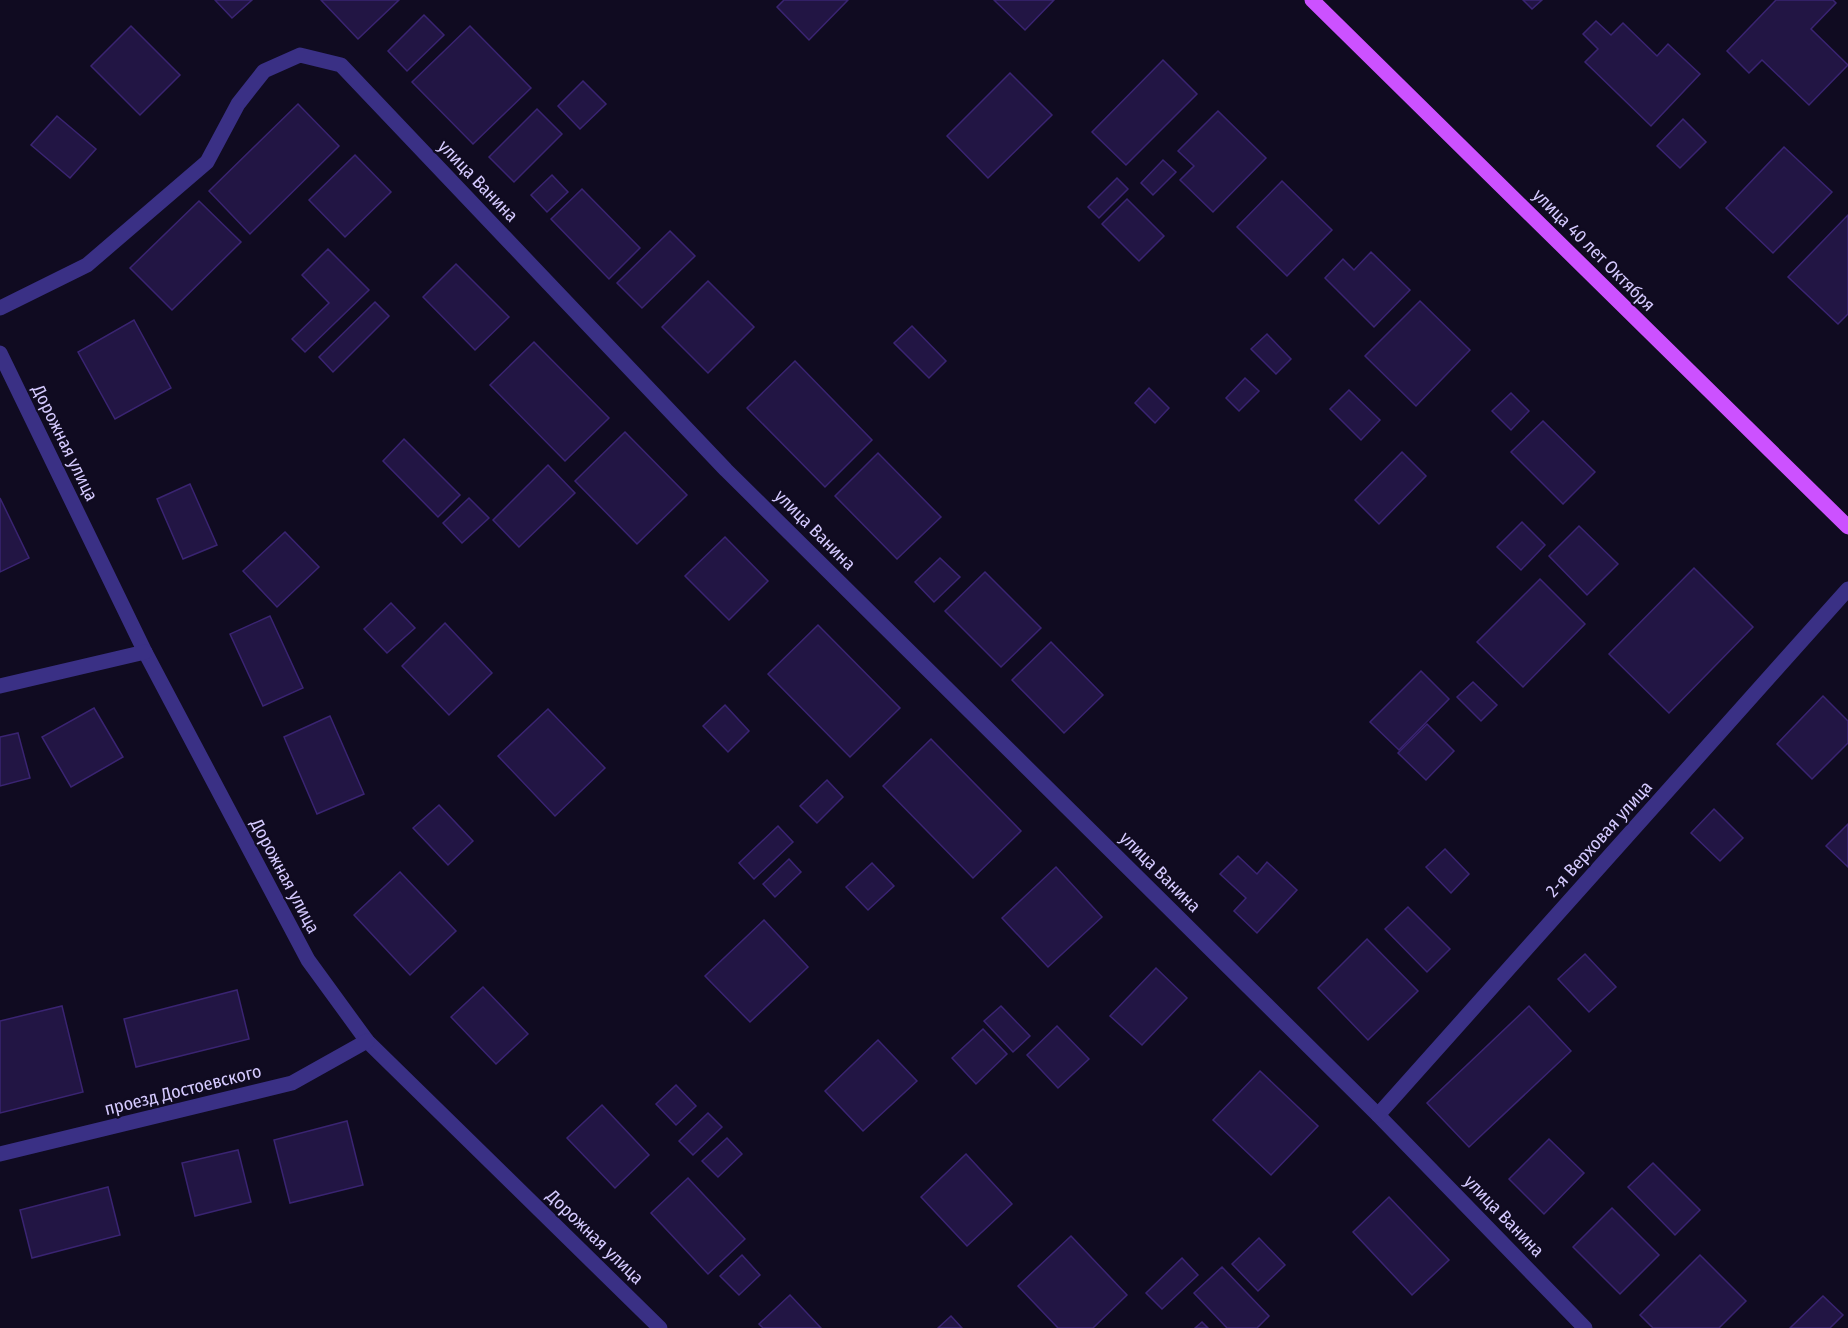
<svg xmlns="http://www.w3.org/2000/svg" width="1848" height="1328" font-family="'Fira Sans Condensed',sans-serif">
<rect width="100%" height="100%" fill="#100b21"/>
<g fill="#221544" stroke="#3a2472" stroke-width="1.5">
<path d="M 215,0 L 252,0 L 232,18 Z"/>
<path d="M 321,0 L 399,0 L 358,39 Z"/>
<path d="M 784,0 L 848,0 L 809,40 L 777,7 Z"/>
<path d="M 994,0 L 1054,0 L 1025,30 Z"/>
<path d="M 1523,0 L 1542,0 L 1532,9 Z"/>
<path d="M 1776,0 L 1833,0 L 1836,3 L 1811,29 L 1848,65 L 1809,105 L 1762,60 L 1749,73 L 1727,51 Z"/>
<path d="M 424,15 L 444,35 L 407,71 L 388,51 Z"/>
<path d="M 1596,21 L 1611,35 L 1623,23 L 1657,56 L 1668,44 L 1700,74 L 1651,126 L 1585,62 L 1598,49 L 1583,34 Z"/>
<path d="M 131,26 L 180,75 L 140,115 L 91,66 Z"/>
<path d="M 470,26 L 531,88 L 473,144 L 412,82 Z"/>
<path d="M 1163,60 L 1197,94 L 1126,165 L 1092,132 Z"/>
<path d="M 1010,73 L 1052,115 L 988,178 L 947,136 Z"/>
<path d="M 583,81 L 606,104 L 580,129 L 558,106 Z"/>
<path d="M 298,104 L 339,146 L 250,234 L 209,191 Z"/>
<path d="M 537,109 L 562,134 L 514,182 L 489,157 Z"/>
<path d="M 1218,111 L 1266,158 L 1213,212 L 1180,180 L 1194,166 L 1178,151 Z"/>
<path d="M 57,116 L 96,149 L 70,178 L 31,145 Z"/>
<path d="M 1683,119 L 1706,142 L 1680,168 L 1657,146 Z"/>
<path d="M 1784,147 L 1832,192 L 1773,253 L 1726,208 Z"/>
<path d="M 355,155 L 391,192 L 345,237 L 309,200 Z"/>
<path d="M 1163,160 L 1176,172 L 1153,195 L 1141,183 Z"/>
<path d="M 552,175 L 568,192 L 547,212 L 531,195 Z"/>
<path d="M 1117,178 L 1128,189 L 1099,218 L 1088,207 Z"/>
<path d="M 1282,181 L 1332,230 L 1287,276 L 1237,227 Z"/>
<path d="M 582,189 L 640,248 L 609,279 L 551,219 Z"/>
<path d="M 1127,199 L 1164,236 L 1139,261 L 1102,224 Z"/>
<path d="M 199,201 L 241,242 L 172,310 L 130,268 Z"/>
<path d="M 1848,215 L 1848,314 L 1838,324 L 1788,277 Z"/>
<path d="M 670,231 L 695,256 L 642,308 L 617,283 Z"/>
<path d="M 328,249 L 369,290 L 305,352 L 292,339 L 329,303 L 302,275 Z"/>
<path d="M 1371,252 L 1410,290 L 1374,327 L 1325,278 L 1343,259 L 1354,270 Z"/>
<path d="M 456,264 L 509,317 L 475,350 L 423,297 Z"/>
<path d="M 708,281 L 754,327 L 708,373 L 662,327 Z"/>
<path d="M 1420,301 L 1470,350 L 1416,406 L 1365,356 Z"/>
<path d="M 375,302 L 389,316 L 333,372 L 319,357 Z"/>
<path d="M 134,320 L 171,388 L 115,419 L 78,352 Z"/>
<path d="M 912,326 L 946,361 L 929,378 L 894,343 Z"/>
<path d="M 1267,334 L 1291,359 L 1276,374 L 1251,349 Z"/>
<path d="M 534,342 L 609,418 L 565,461 L 490,385 Z"/>
<path d="M 795,361 L 872,440 L 825,487 L 747,408 Z"/>
<path d="M 1245,378 L 1259,391 L 1239,411 L 1226,398 Z"/>
<path d="M 1149,388 L 1169,408 L 1155,423 L 1135,403 Z"/>
<path d="M 1349,390 L 1380,420 L 1361,440 L 1330,409 Z"/>
<path d="M 1511,393 L 1529,411 L 1511,430 L 1492,411 Z"/>
<path d="M 1543,421 L 1595,472 L 1563,504 L 1511,452 Z"/>
<path d="M 625,432 L 687,495 L 637,544 L 575,481 Z"/>
<path d="M 404,439 L 460,495 L 438,517 L 383,461 Z"/>
<path d="M 1402,452 L 1426,476 L 1379,524 L 1355,500 Z"/>
<path d="M 878,453 L 941,517 L 897,559 L 835,496 Z"/>
<path d="M 548,465 L 575,493 L 519,547 L 493,520 Z"/>
<path d="M 190,484 L 217,545 L 183,559 L 157,499 Z"/>
<path d="M 0,498 L 29,558 L 0,572 Z"/>
<path d="M 469,498 L 489,518 L 462,543 L 443,523 Z"/>
<path d="M 1522,522 L 1545,545 L 1521,570 L 1497,547 Z"/>
<path d="M 1579,526 L 1618,564 L 1587,595 L 1549,556 Z"/>
<path d="M 285,532 L 319,567 L 277,607 L 243,571 Z"/>
<path d="M 725,537 L 768,581 L 729,620 L 685,576 Z"/>
<path d="M 940,558 L 960,577 L 934,602 L 915,582 Z"/>
<path d="M 1694,568 L 1753,627 L 1669,713 L 1609,654 Z"/>
<path d="M 985,572 L 1041,628 L 1001,667 L 945,611 Z"/>
<path d="M 1540,579 L 1585,624 L 1523,687 L 1477,642 Z"/>
<path d="M 391,603 L 415,628 L 387,653 L 364,629 Z"/>
<path d="M 270,616 L 303,688 L 263,706 L 230,634 Z"/>
<path d="M 445,623 L 492,673 L 449,715 L 402,666 Z"/>
<path d="M 818,625 L 900,708 L 850,757 L 768,674 Z"/>
<path d="M 1051,642 L 1103,695 L 1064,733 L 1012,680 Z"/>
<path d="M 1421,671 L 1449,699 L 1399,750 L 1370,722 Z"/>
<path d="M 1473,682 L 1497,705 L 1481,721 L 1457,697 Z"/>
<path d="M 1823,696 L 1848,721 L 1848,743 L 1812,779 L 1777,744 Z"/>
<path d="M 725,705 L 749,731 L 728,752 L 703,726 Z"/>
<path d="M 94,708 L 123,757 L 71,787 L 42,737 Z"/>
<path d="M 548,709 L 605,768 L 555,816 L 498,756 Z"/>
<path d="M 330,716 L 364,794 L 317,814 L 284,737 Z"/>
<path d="M 1427,724 L 1454,751 L 1426,780 L 1398,753 Z"/>
<path d="M 18,733 L 30,778 L 0,786 L 0,737 Z"/>
<path d="M 931,739 L 1021,831 L 973,878 L 883,786 Z"/>
<path d="M 827,780 L 843,797 L 817,823 L 800,806 Z"/>
<path d="M 439,805 L 473,841 L 448,865 L 413,828 Z"/>
<path d="M 1714,809 L 1743,838 L 1720,861 L 1691,833 Z"/>
<path d="M 1848,824 L 1848,867 L 1826,846 Z"/>
<path d="M 778,826 L 793,842 L 754,879 L 739,863 Z"/>
<path d="M 1445,849 L 1469,874 L 1451,893 L 1426,867 Z"/>
<path d="M 1238,856 L 1257,874 L 1267,862 L 1297,890 L 1257,933 L 1234,911 L 1246,898 L 1220,874 Z"/>
<path d="M 789,859 L 801,872 L 775,897 L 763,884 Z"/>
<path d="M 872,863 L 894,886 L 868,910 L 846,887 Z"/>
<path d="M 1056,867 L 1102,917 L 1048,967 L 1002,918 Z"/>
<path d="M 400,872 L 456,931 L 410,975 L 354,915 Z"/>
<path d="M 1408,907 L 1450,949 L 1427,972 L 1385,929 Z"/>
<path d="M 764,920 L 808,967 L 750,1022 L 705,976 Z"/>
<path d="M 1367,939 L 1418,991 L 1368,1040 L 1318,988 Z"/>
<path d="M 1585,954 L 1616,987 L 1589,1012 L 1558,979 Z"/>
<path d="M 1156,968 L 1187,998 L 1142,1045 L 1110,1016 Z"/>
<path d="M 483,987 L 528,1034 L 496,1064 L 451,1017 Z"/>
<path d="M 237,990 L 249,1039 L 136,1067 L 124,1019 Z"/>
<path d="M 62,1006 L 83,1092 L 0,1113 L 0,1021 Z"/>
<path d="M 1001,1006 L 1030,1036 L 1013,1052 L 984,1021 Z"/>
<path d="M 1529,1006 L 1571,1051 L 1469,1147 L 1427,1103 Z"/>
<path d="M 1057,1026 L 1089,1059 L 1058,1088 L 1027,1055 Z"/>
<path d="M 983,1029 L 1007,1054 L 976,1084 L 952,1058 Z"/>
<path d="M 878,1040 L 917,1081 L 863,1131 L 825,1091 Z"/>
<path d="M 1260,1071 L 1318,1126 L 1271,1175 L 1213,1120 Z"/>
<path d="M 676,1085 L 696,1106 L 676,1125 L 656,1104 Z"/>
<path d="M 602,1105 L 649,1155 L 615,1188 L 567,1138 Z"/>
<path d="M 708,1113 L 722,1127 L 693,1155 L 679,1141 Z"/>
<path d="M 347,1121 L 363,1185 L 290,1203 L 274,1140 Z"/>
<path d="M 727,1138 L 742,1154 L 718,1177 L 702,1161 Z"/>
<path d="M 1549,1139 L 1584,1173 L 1544,1214 L 1509,1179 Z"/>
<path d="M 238,1150 L 251,1202 L 195,1216 L 182,1163 Z"/>
<path d="M 966,1154 L 1012,1204 L 967,1246 L 921,1197 Z"/>
<path d="M 1653,1163 L 1700,1210 L 1675,1235 L 1628,1187 Z"/>
<path d="M 688,1178 L 745,1239 L 708,1274 L 651,1213 Z"/>
<path d="M 108,1187 L 120,1235 L 32,1258 L 20,1210 Z"/>
<path d="M 1389,1197 L 1449,1260 L 1412,1295 L 1353,1232 Z"/>
<path d="M 1612,1208 L 1659,1255 L 1620,1294 L 1573,1247 Z"/>
<path d="M 1071,1236 L 1127,1295 L 1093,1328 L 1058,1328 L 1018,1286 Z"/>
<path d="M 1259,1238 L 1285,1265 L 1258,1291 L 1232,1264 Z"/>
<path d="M 742,1255 L 760,1275 L 739,1295 L 720,1276 Z"/>
<path d="M 1700,1255 L 1746,1301 L 1719,1328 L 1653,1328 L 1640,1315 Z"/>
<path d="M 1182,1258 L 1198,1275 L 1162,1309 L 1146,1293 Z"/>
<path d="M 1222,1267 L 1269,1316 L 1257,1328 L 1227,1328 L 1194,1293 Z"/>
<path d="M 790,1295 L 821,1328 L 763,1328 L 759,1324 Z"/>
<path d="M 1823,1296 L 1843,1315 L 1830,1328 L 1790,1328 Z"/>
<path d="M 951,1316 L 962,1328 L 938,1328 Z"/>
<path d="M 1202,1322 L 1208,1328 L 1195,1328 Z"/>
</g>
<g fill="none" stroke-linecap="round" stroke-linejoin="round">
<g stroke="#3a3085" stroke-width="15">
<path d="M 0,308 L 87,265 L 207,162 L 238,104 L 264,71 L 300,55 L 341,65 L 726,470 L 1378,1115 L 1585,1328"/>
<path d="M 0,353 L 145,652 L 308,960 L 367,1041 L 660,1328"/>
<path d="M 0,686 L 145,652"/>
<path d="M 1378,1115 L 1848,589"/>
<path d="M 0,1154 L 292,1083 L 367,1041"/>
</g>
<path stroke="#cc51ff" stroke-width="15" d="M 1312,0 L 1848,527"/>
</g>
<g text-anchor="middle" stroke-width="4.5" stroke-linejoin="round" paint-order="stroke">
<g font-size="18" fill="#d5caff" stroke="#100b21">
<text transform="translate(478 181) rotate(46)" y="6">улица Ванина</text>
<text transform="translate(1594 250) rotate(45)" y="6">улица 40 лет Октября</text>
<text transform="translate(65 443) rotate(64)" y="6">Дорожная улица</text>
<text transform="translate(815 530) rotate(45)" y="6">улица Ванина</text>
<text transform="translate(1599 839) rotate(-48)" y="6">2-я Верховая улица</text>
<text transform="translate(1160 872) rotate(45)" y="6">улица Ванина</text>
<text transform="translate(285 876) rotate(62)" y="6">Дорожная улица</text>
<text transform="translate(183 1090) rotate(-14)" y="6">проезд Достоевского</text>
<text transform="translate(1504 1216) rotate(46)" y="6">улица Ванина</text>
<text transform="translate(595 1237) rotate(44)" y="6">Дорожная улица</text>
</g>
</g>
</svg>
